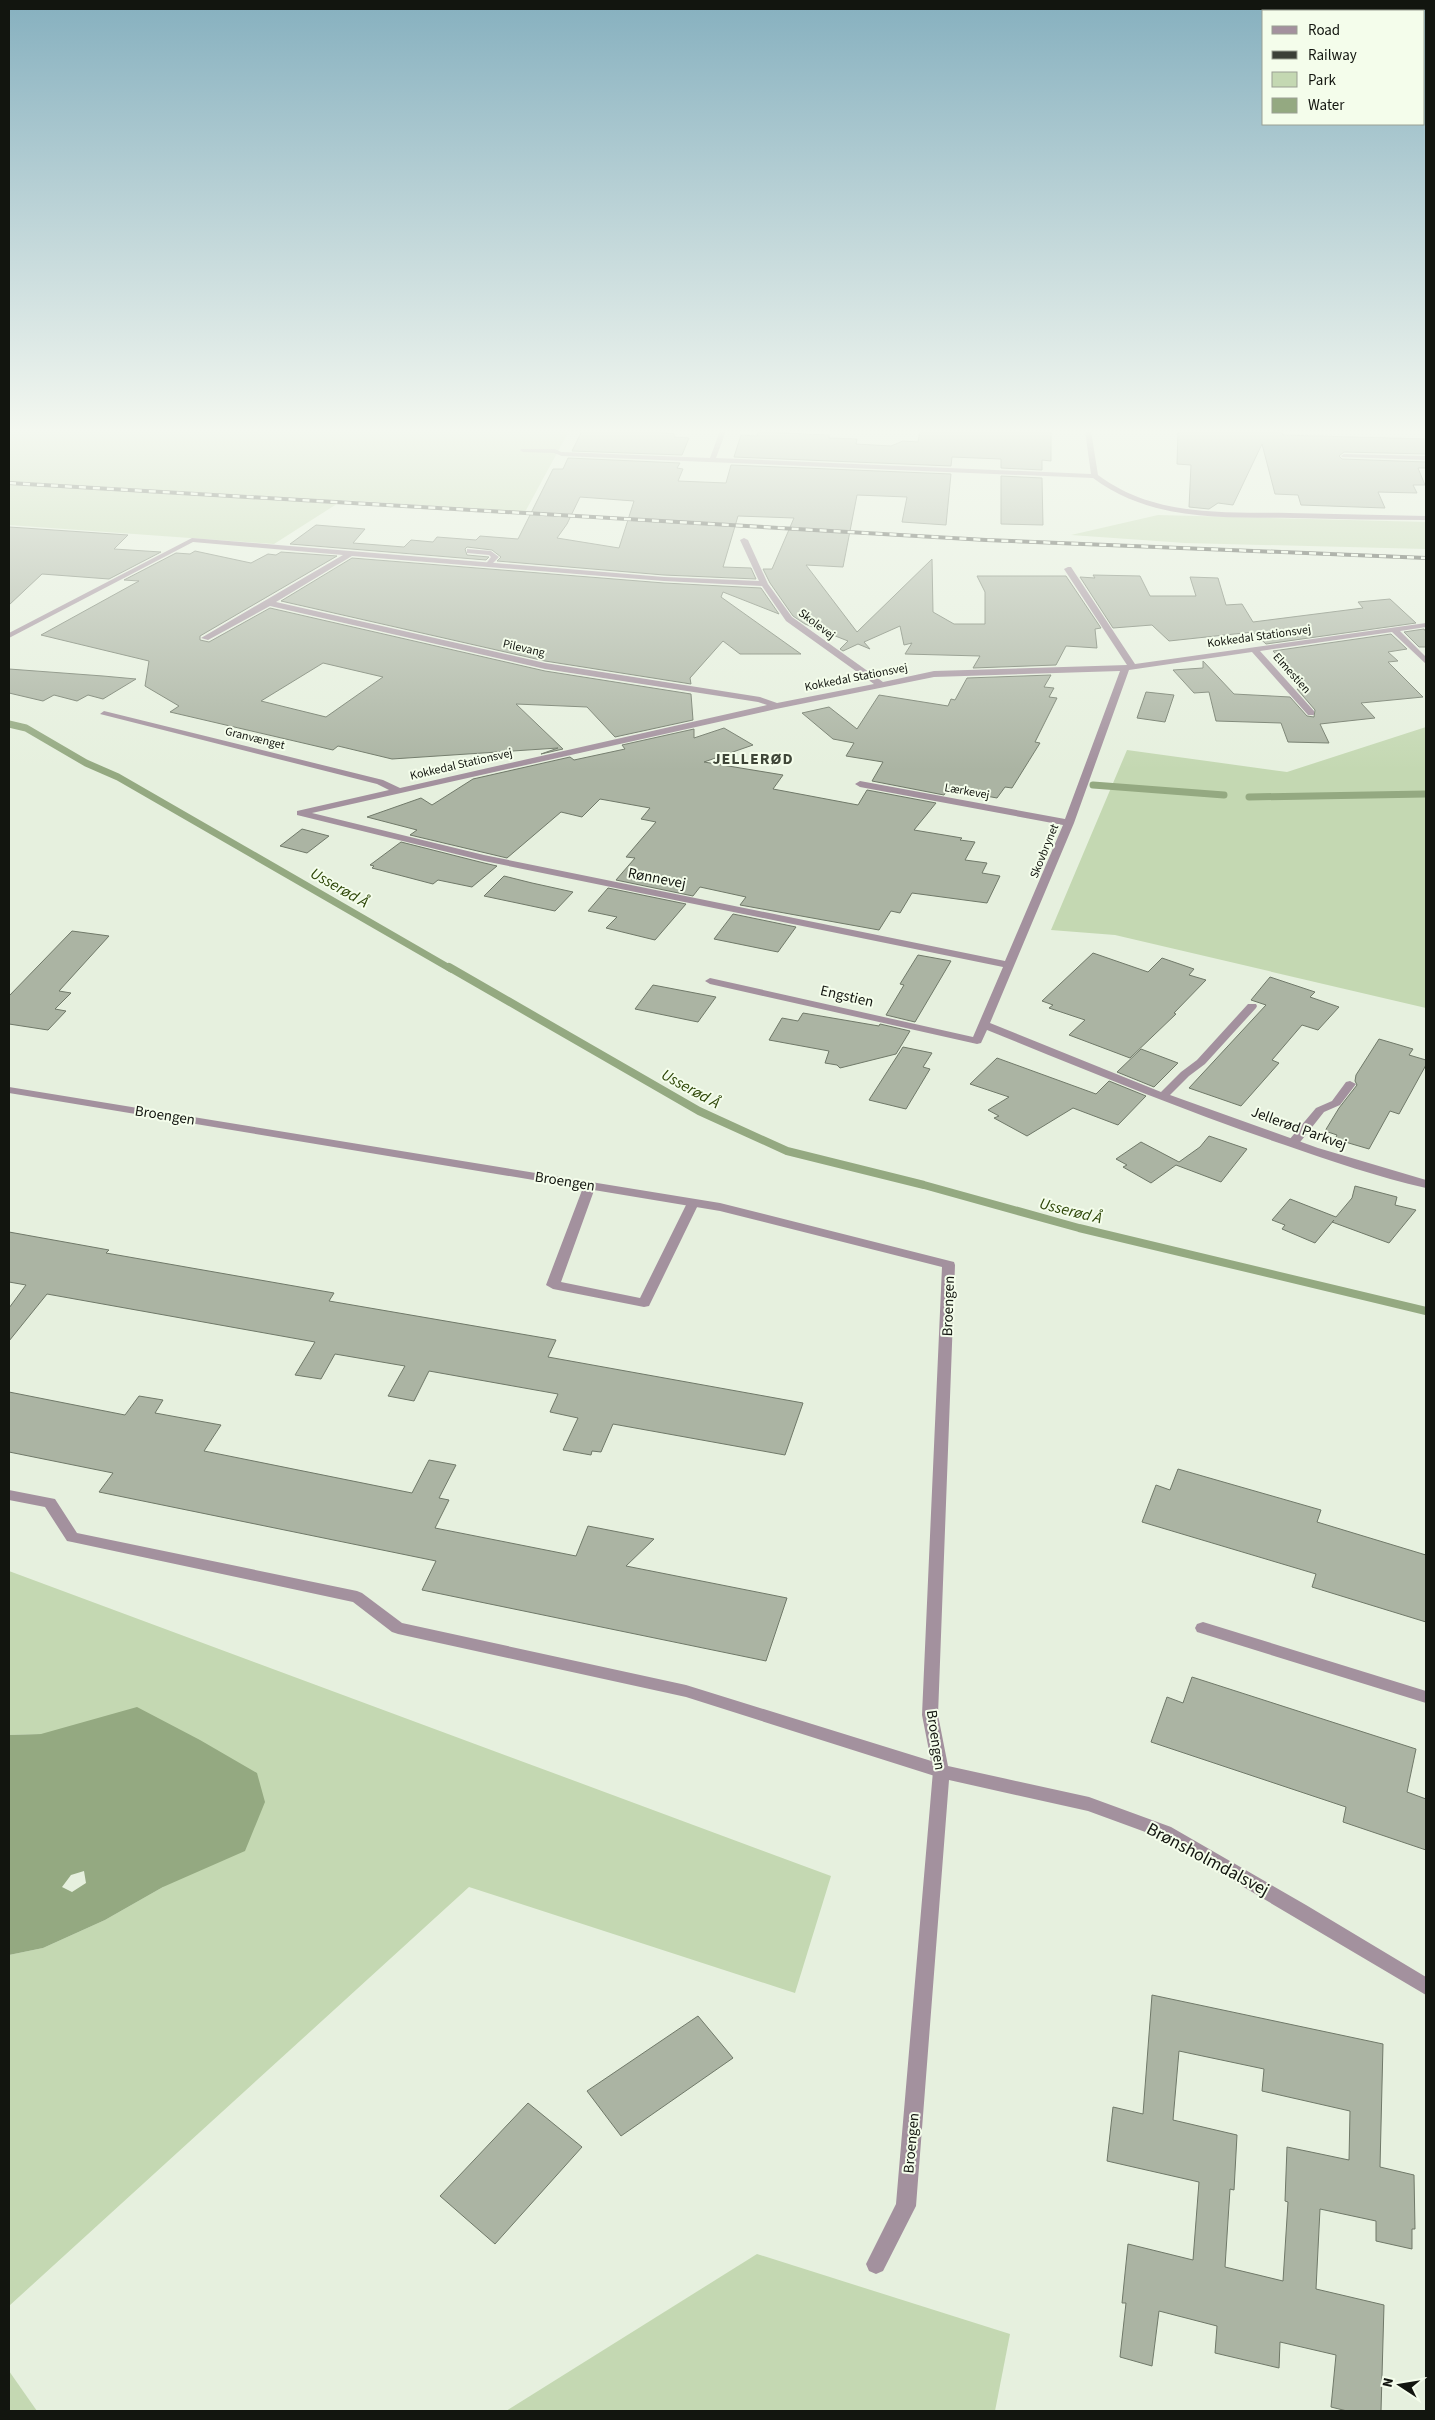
<svg xmlns="http://www.w3.org/2000/svg" width="1435" height="2420" font-family="'Source Sans 3',sans-serif">
<rect width="100%" height="100%" fill="#e6f0de"/>
<g fill="#c4d8b2">
<path d="M 9,431 L 569,431 L 525,512 L 343,500 L 274,544 L 9,525 Z"/>
<path d="M 1158,515 L 1426,522 L 1426,549 L 1185,543 L 1071,535 Z"/>
<path d="M 1426,727 L 1426,1008 L 1115,935 L 1051,930 L 1127,750 L 1287,772 Z"/>
<path d="M 9,1571 L 831,1876 L 795,1993 L 469,1887 L 9,2306 L 9,1955 L 43,1948 L 105,1920 L 163,1887 L 41,1734 L 9,1735 Z"/>
<path d="M 757,2254 L 1010,2334 L 995,2411 L 506,2411 Z"/>
<path d="M 9,2371 L 37,2411 L 9,2411 Z"/>
</g>
<path fill="#94a981" fill-rule="evenodd" d="M 137,1707 L 200,1740 L 257,1773 L 265,1802 L 245,1851 L 163,1887 L 105,1920 L 43,1948 L 9,1955 L 9,1735 L 41,1734 ZM 84,1871 L 86,1883 L 72,1892 L 62,1887 L 71,1875 Z"/>
<g fill="none" stroke-linecap="round" stroke-linejoin="round">
<g stroke="#94a981" stroke-width="7">
<path d="M 9,724 L 26,728 L 86,763 L 118,777 L 451,969"/>
<path d="M 1093,785 L 1224,795"/>
<path d="M 1249,797 L 1426,794"/>
</g>
<path stroke="#94a981" stroke-width="8" d="M 449,967 L 699,1111 L 787,1151 L 924,1185 L 1079,1228 L 1426,1311"/>
</g>
<g fill="#abb4a3" stroke="#707969" fill-rule="evenodd">
<path d="M 582,431 L 655,432 L 675,434 L 674,437 L 689,438 L 682,455 L 572,451 Z"/>
<path d="M 920,431 L 1051,431 L 1051,461 L 1042,460 L 1042,470 L 1001,468 L 1001,459 L 952,457 L 951,466 L 734,457 L 741,435 L 757,436 L 758,432 L 829,435 L 829,438 L 857,439 L 856,444 L 891,446 L 903,441 L 918,442 Z"/>
<path d="M 1178,431 L 1281,431 L 1283,435 L 1426,439 L 1426,454 L 1344,452 L 1339,456 L 1342,459 L 1426,462 L 1426,468 L 1418,468 L 1425,485 L 1413,485 L 1417,493 L 1378,492 L 1385,508 L 1301,505 L 1298,495 L 1275,494 L 1262,444 L 1233,505 L 1218,503 L 1209,509 L 1189,507 L 1191,465 L 1177,464 Z"/>
<path d="M 568,458 L 680,463 L 677,468 L 683,469 L 678,481 L 726,483 L 731,465 L 951,474 L 946,525 L 902,522 L 907,497 L 857,495 L 843,567 L 806,565 L 857,632 L 932,559 L 933,612 L 954,624 L 985,624 L 985,592 L 977,576 L 1066,576 L 1101,628 L 1095,629 L 1097,648 L 1066,646 L 1056,665 L 973,668 L 980,656 L 905,654 L 912,643 L 904,645 L 900,626 L 864,642 L 870,649 L 858,644 L 843,651 L 840,649 L 848,641 L 805,624 L 793,616 L 770,583 L 763,569 L 772,569 L 794,518 L 738,516 L 723,567 L 751,568 L 756,579 L 664,575 L 497,561 L 501,557 L 492,550 L 467,547 L 465,549 L 467,555 L 489,557 L 486,560 L 290,544 L 316,525 L 365,529 L 353,543 L 404,547 L 411,540 L 433,542 L 437,537 L 476,540 L 480,536 L 518,539 L 553,469 L 563,469 ZM 580,497 L 634,501 L 619,548 L 557,538 L 567,524 Z"/>
<path d="M 1001,476 L 1042,478 L 1043,525 L 1001,524 Z"/>
<path d="M 9,527 L 128,535 L 114,549 L 161,552 L 109,579 L 42,574 L 9,605 Z"/>
<path d="M 195,551 L 251,563 L 268,554 L 276,555 L 281,552 L 337,556 L 200,636 L 200,640 L 209,642 L 270,608 L 545,671 L 691,694 L 693,720 L 615,737 L 587,707 L 516,704 L 563,749 L 541,754 L 558,748 L 392,759 L 338,746 L 333,750 L 170,712 L 179,706 L 145,686 L 149,661 L 41,635 L 139,581 L 124,580 L 176,553 L 190,554 ZM 323,663 L 383,677 L 326,717 L 261,701 Z"/>
<path d="M 352,558 L 664,583 L 761,588 L 779,614 L 723,592 L 721,597 L 801,654 L 740,654 L 723,641 L 690,678 L 691,684 L 545,661 L 281,601 Z"/>
<path d="M 1093,575 L 1140,576 L 1150,596 L 1196,596 L 1190,577 L 1218,578 L 1226,605 L 1242,604 L 1253,622 L 1363,608 L 1358,602 L 1390,599 L 1416,623 L 1266,644 L 1253,632 L 1169,641 L 1152,625 L 1113,628 L 1080,577 L 1095,578 Z"/>
<path d="M 1424,629 L 1426,632 L 1426,647 L 1419,647 L 1404,632 Z"/>
<path d="M 1391,634 L 1407,649 L 1388,652 L 1398,661 L 1388,662 L 1423,697 L 1361,703 L 1375,718 L 1320,724 L 1329,743 L 1288,742 L 1281,723 L 1216,721 L 1209,692 L 1194,693 L 1173,670 L 1203,668 L 1203,661 L 1234,694 L 1290,697 L 1307,716 L 1314,717 L 1315,710 L 1297,689 L 1307,688 L 1273,651 Z"/>
<path d="M 9,669 L 103,676 L 136,679 L 103,699 L 88,695 L 77,701 L 54,695 L 43,701 L 9,693 Z"/>
<path d="M 1051,675 L 1044,687 L 1054,688 L 1049,697 L 1057,698 L 1035,742 L 1040,743 L 1012,788 L 1005,787 L 997,798 L 948,789 L 944,795 L 872,781 L 883,762 L 846,756 L 854,743 L 833,739 L 802,713 L 829,707 L 857,729 L 879,695 L 948,706 L 951,699 L 955,700 L 967,678 Z"/>
<path d="M 1146,692 L 1174,695 L 1165,722 L 1137,718 Z"/>
<path d="M 724,728 L 753,745 L 704,762 L 783,775 L 773,789 L 858,805 L 867,790 L 936,803 L 914,830 L 962,838 L 960,840 L 975,842 L 965,860 L 987,863 L 982,873 L 1000,876 L 987,903 L 912,893 L 900,913 L 891,911 L 879,930 L 740,905 L 746,897 L 700,887 L 693,896 L 616,880 L 635,858 L 626,857 L 656,822 L 641,819 L 650,808 L 600,799 L 582,817 L 561,812 L 507,858 L 410,835 L 417,830 L 367,817 L 421,798 L 432,805 L 473,779 L 570,757 L 574,760 L 625,749 L 622,745 L 694,729 L 694,738 Z"/>
<path d="M 302,829 L 329,836 L 307,853 L 280,846 Z"/>
<path d="M 401,842 L 484,863 L 497,866 L 472,887 L 438,880 L 433,884 L 372,868 L 374,866 L 370,865 Z"/>
<path d="M 504,876 L 532,883 L 573,892 L 555,911 L 484,896 Z"/>
<path d="M 608,888 L 686,904 L 655,940 L 606,928 L 617,917 L 588,911 Z"/>
<path d="M 733,914 L 796,927 L 778,952 L 714,939 Z"/>
<path d="M 72,931 L 109,936 L 59,991 L 71,993 L 55,1009 L 66,1011 L 48,1030 L 9,1024 L 9,996 Z"/>
<path d="M 1093,953 L 1148,972 L 1162,958 L 1194,969 L 1189,975 L 1206,980 L 1174,1013 L 1176,1014 L 1130,1058 L 1069,1035 L 1085,1020 L 1049,1008 L 1053,1005 L 1042,1001 Z"/>
<path d="M 918,955 L 951,961 L 915,1022 L 886,1015 L 904,985 L 900,984 Z"/>
<path d="M 1270,977 L 1315,992 L 1310,997 L 1339,1007 L 1318,1030 L 1302,1025 L 1272,1060 L 1279,1063 L 1241,1106 L 1189,1088 L 1266,1005 L 1251,1000 Z"/>
<path d="M 653,985 L 716,997 L 698,1022 L 635,1009 Z"/>
<path d="M 803,1013 L 879,1026 L 880,1024 L 910,1031 L 896,1054 L 840,1068 L 837,1065 L 825,1063 L 829,1051 L 769,1040 L 782,1018 L 798,1021 Z"/>
<path d="M 1379,1039 L 1413,1049 L 1409,1055 L 1426,1060 L 1426,1065 L 1399,1114 L 1390,1111 L 1369,1149 L 1335,1139 L 1337,1135 L 1325,1131 L 1339,1108 L 1357,1085 L 1355,1081 L 1356,1075 Z"/>
<path d="M 903,1047 L 932,1053 L 923,1067 L 930,1069 L 906,1109 L 869,1100 Z"/>
<path d="M 1141,1049 L 1178,1063 L 1154,1087 L 1117,1072 Z"/>
<path d="M 997,1058 L 1096,1094 L 1109,1081 L 1146,1096 L 1118,1125 L 1073,1108 L 1027,1136 L 994,1118 L 999,1116 L 988,1110 L 1009,1097 L 970,1084 Z"/>
<path d="M 1209,1136 L 1247,1149 L 1221,1182 L 1176,1165 L 1151,1183 L 1123,1167 L 1127,1165 L 1116,1159 L 1141,1142 L 1179,1162 L 1200,1147 Z"/>
<path d="M 1355,1186 L 1397,1197 L 1395,1205 L 1416,1210 L 1389,1243 L 1332,1222 L 1334,1220 L 1315,1243 L 1282,1229 L 1285,1225 L 1272,1220 L 1290,1199 L 1336,1217 L 1352,1198 Z"/>
<path d="M 9,1232 L 109,1250 L 106,1253 L 334,1293 L 329,1301 L 556,1340 L 548,1357 L 803,1403 L 785,1455 L 613,1424 L 601,1452 L 592,1451 L 591,1455 L 563,1450 L 578,1418 L 550,1412 L 558,1394 L 429,1371 L 414,1401 L 388,1396 L 405,1366 L 335,1354 L 321,1379 L 295,1375 L 315,1342 L 47,1294 L 9,1341 L 9,1308 L 26,1285 L 9,1282 Z"/>
<path d="M 9,1392 L 125,1415 L 139,1396 L 163,1400 L 155,1413 L 221,1425 L 204,1451 L 412,1493 L 429,1460 L 456,1465 L 439,1498 L 449,1500 L 435,1528 L 576,1556 L 588,1526 L 654,1539 L 626,1566 L 787,1598 L 766,1661 L 422,1590 L 436,1561 L 99,1492 L 113,1473 L 9,1452 Z"/>
<path d="M 1178,1469 L 1321,1510 L 1317,1522 L 1426,1555 L 1426,1622 L 1312,1587 L 1316,1574 L 1142,1522 L 1156,1485 L 1170,1490 Z"/>
<path d="M 1192,1677 L 1416,1749 L 1407,1792 L 1426,1799 L 1426,1850 L 1343,1822 L 1346,1807 L 1151,1742 L 1167,1697 L 1183,1703 Z"/>
<path d="M 1152,1995 L 1383,2044 L 1380,2167 L 1414,2175 L 1415,2229 L 1412,2229 L 1412,2249 L 1376,2241 L 1376,2221 L 1320,2209 L 1316,2289 L 1384,2305 L 1381,2411 L 1347,2411 L 1331,2407 L 1336,2355 L 1280,2342 L 1279,2368 L 1215,2353 L 1217,2326 L 1159,2311 L 1152,2366 L 1120,2357 L 1126,2303 L 1122,2303 L 1128,2244 L 1193,2260 L 1199,2182 L 1107,2161 L 1113,2107 L 1143,2114 ZM 1179,2051 L 1264,2069 L 1262,2091 L 1350,2111 L 1349,2160 L 1287,2147 L 1285,2201 L 1288,2202 L 1283,2281 L 1225,2267 L 1230,2189 L 1234,2190 L 1237,2135 L 1173,2120 Z"/>
<path d="M 698,2016 L 733,2058 L 621,2136 L 587,2091 Z"/>
<path d="M 528,2103 L 582,2147 L 495,2244 L 440,2196 Z"/>
</g>
<g fill="none" stroke-linecap="round" stroke-linejoin="round">
<g fill="#a3919e" fill-rule="evenodd">
<path d="M 521,449 L 555,449 L 565,454 L 562,456 L 554,453 L 523,452 L 520,450 Z"/>
<path d="M 467,549 L 491,551 L 499,557 L 489,567 L 485,565 L 491,557 L 489,555 L 467,553 Z"/>
<path d="M 1350,1081 L 1356,1084 L 1340,1105 L 1324,1112 L 1297,1146 L 1289,1146 L 1287,1143 L 1289,1140 L 1316,1108 L 1332,1101 L 1346,1082 Z"/>
<path d="M 590,1181 L 596,1185 L 561,1282 L 640,1298 L 687,1203 L 693,1199 L 699,1203 L 649,1306 L 644,1307 L 553,1289 L 546,1285 L 584,1185 Z"/>
<path d="M 9,1490 L 55,1499 L 77,1533 L 357,1591 L 362,1593 L 402,1623 L 686,1685 L 941,1764 L 947,1766 L 949,1771 L 947,1776 L 941,1778 L 686,1697 L 398,1634 L 392,1632 L 353,1602 L 72,1542 L 67,1541 L 45,1507 L 9,1500 Z"/>
<path d="M 1203,1622 L 1426,1691 L 1426,1703 L 1197,1632 L 1195,1628 L 1197,1624 Z"/>
</g>
<g fill="#a3919e" fill-rule="evenodd">
<path d="M 720,431 L 726,431 L 716,458 L 1091,474 L 1085,431 L 1091,431 L 1098,475 C 1154,517 1222,512 1289,513 C 1334,514 1380,515 1426,516 L 1426,520 C 1382,520 1338,519 1294,518 C 1224,517 1152,522 1093,478 L 562,456 L 559,454 L 562,452 L 710,458 Z"/>
<path d="M 1344,454 L 1426,456 L 1426,460 L 1342,457 L 1341,456 Z"/>
<path d="M 192,538 L 664,577 L 759,581 L 740,540 L 744,538 L 748,540 L 768,584 L 792,617 L 883,682 L 934,671 L 1127,665 L 1064,569 L 1068,567 L 1071,567 L 1135,664 L 1426,623 L 1426,627 L 1400,631 L 1426,657 L 1426,664 L 1392,632 L 1260,651 L 1314,711 L 1314,715 L 1308,715 L 1252,652 L 1129,670 L 1074,823 L 990,1023 L 1161,1092 L 1181,1072 L 1197,1060 L 1248,1004 L 1256,1004 L 1257,1006 L 1256,1008 L 1205,1064 L 1189,1076 L 1170,1095 L 1318,1148 L 1426,1180 L 1426,1188 C 1378,1177 1331,1161 1285,1145 C 1184,1111 1086,1070 987,1030 L 981,1043 L 977,1044 L 710,984 L 705,981 L 710,978 L 973,1037 L 1003,967 L 484,861 L 297,815 L 297,811 L 389,790 L 377,784 L 100,714 L 104,711 L 383,780 L 400,788 L 767,705 L 758,702 L 545,669 L 270,606 L 208,640 L 201,638 L 343,555 L 193,542 L 9,638 L 9,633 ZM 352,556 L 664,581 L 762,586 L 786,621 L 874,684 L 777,703 L 760,697 L 545,663 L 276,602 ZM 1120,671 L 1065,819 L 860,781 L 855,784 L 860,787 L 1063,825 L 1005,961 L 484,855 L 312,813 L 776,709 L 934,677 Z"/>
<path d="M 9,1087 L 720,1203 L 954,1262 L 955,1265 L 938,1715 L 948,1766 L 1089,1797 L 1171,1827 L 1306,1905 L 1426,1977 L 1426,1995 L 1159,1837 L 1088,1811 L 949,1780 L 916,2206 L 883,2271 L 876,2274 L 869,2271 L 866,2264 L 896,2204 L 933,1771 L 922,1715 L 942,1267 L 720,1211 L 9,1093 Z"/>
</g>
<g stroke="#3b3f37" stroke-width="4">
<path id="rail" d="M 9,483 L 986,540 L 1426,558"/>
</g>
<use href="#rail" stroke="#f4fdeb" stroke-width="2.5" stroke-dasharray="7" stroke-linecap="butt"/>
</g>
<linearGradient id="sky" x2="0" y2="1"><stop stop-color="#86b0bf"/><stop offset="0.56" stop-color="#f4f8f0"/><stop offset="1" stop-color="#f4f8f0" stop-opacity="0"/></linearGradient>
<rect width="1435" height="770" fill="url(#sky)"/>
<g text-anchor="middle" stroke-width="4" stroke-linejoin="round" paint-order="stroke">
<g font-size="12" fill="#12150f" stroke="#f4fdeb">
<text transform="translate(817 624) rotate(37)" y="4">Skolevej</text>
<text transform="translate(1259 636) rotate(-8)" y="4">Kokkedal Stationsvej</text>
<text transform="translate(524 648) rotate(13)" y="4">Pilevang</text>
<text transform="translate(1292 673) rotate(48)" y="4">Elmestien</text>
<text transform="translate(856 677) rotate(-11)" y="4">Kokkedal Stationsvej</text>
<text transform="translate(255 738) rotate(14)" y="4">Granvænget</text>
<text transform="translate(461 764) rotate(-13)" y="4">Kokkedal Stationsvej</text>
<text transform="translate(967 791) rotate(10)" y="4">Lærkevej</text>
<text transform="translate(1044 851) rotate(-68)" y="4">Skovbrynet</text>
</g>
<g font-size="15" fill="#12150f" stroke="#f4fdeb">
<text transform="translate(657 878) rotate(11)" y="5">Rønnevej</text>
<text transform="translate(847 996) rotate(13)" y="5">Engstien</text>
<text transform="translate(165 1115) rotate(9)" y="5">Broengen</text>
<text transform="translate(1299 1128) rotate(20)" y="5">Jellerød Parkvej</text>
<text transform="translate(565 1181) rotate(9)" y="5">Broengen</text>
<text transform="translate(948 1306) rotate(-88)" y="5">Broengen</text>
<text transform="translate(936 1740) rotate(82)" y="5">Broengen</text>
<text transform="translate(911 2143) rotate(-85)" y="5">Broengen</text>
</g>
<g font-size="16" font-weight="bold" letter-spacing="1" fill="#3e4537" stroke="#f4fdeb">
<text x="753" y="764">JELLERØD</text>
</g>
<g font-size="16" font-style="italic" fill="#2c4506" stroke="#f4fdeb">
<text transform="translate(340 887) rotate(30)" y="6">Usserød Å</text>
<text transform="translate(691 1088) rotate(29)" y="6">Usserød Å</text>
<text transform="translate(1071 1210) rotate(14)" y="6">Usserød Å</text>
</g>
<g font-size="18" fill="#12150f" stroke="#f4fdeb">
<text transform="translate(1208 1859) rotate(28)" y="6">Brønsholmdalsvej</text>
</g>
</g>
<rect width="1435" height="2420" fill="none" stroke="#12150f" stroke-width="20"/>
<rect x="1262" y="10" width="162" height="115" fill="#f4fdeb" stroke="#9aa093"/>
<rect x="1272" y="26" width="25" height="8" fill="#a3919e" stroke="#9aa093"/>
<text x="1308" y="35" font-size="15" fill="#12150f">Road</text>
<rect x="1272" y="51" width="25" height="8" fill="#3b3f37" stroke="#9aa093"/>
<text x="1308" y="60" font-size="15" fill="#12150f">Railway</text>
<rect x="1272" y="72" width="25" height="15" fill="#c4d8b2" stroke="#9aa093"/>
<text x="1308" y="85" font-size="15" fill="#12150f">Park</text>
<rect x="1272" y="98" width="25" height="15" fill="#94a981" stroke="#9aa093"/>
<text x="1308" y="110" font-size="15" fill="#12150f">Water</text>
<g transform="translate(1400 2385) rotate(282)" stroke="#f4fdeb" stroke-width="4" paint-order="stroke">
<path d="M0-4L9 19L0 12L-9 19Z" fill="#12150f"/>
<text y="-8" font-size="14" font-weight="bold" text-anchor="middle" fill="#12150f">N</text>
</g>
</svg>
